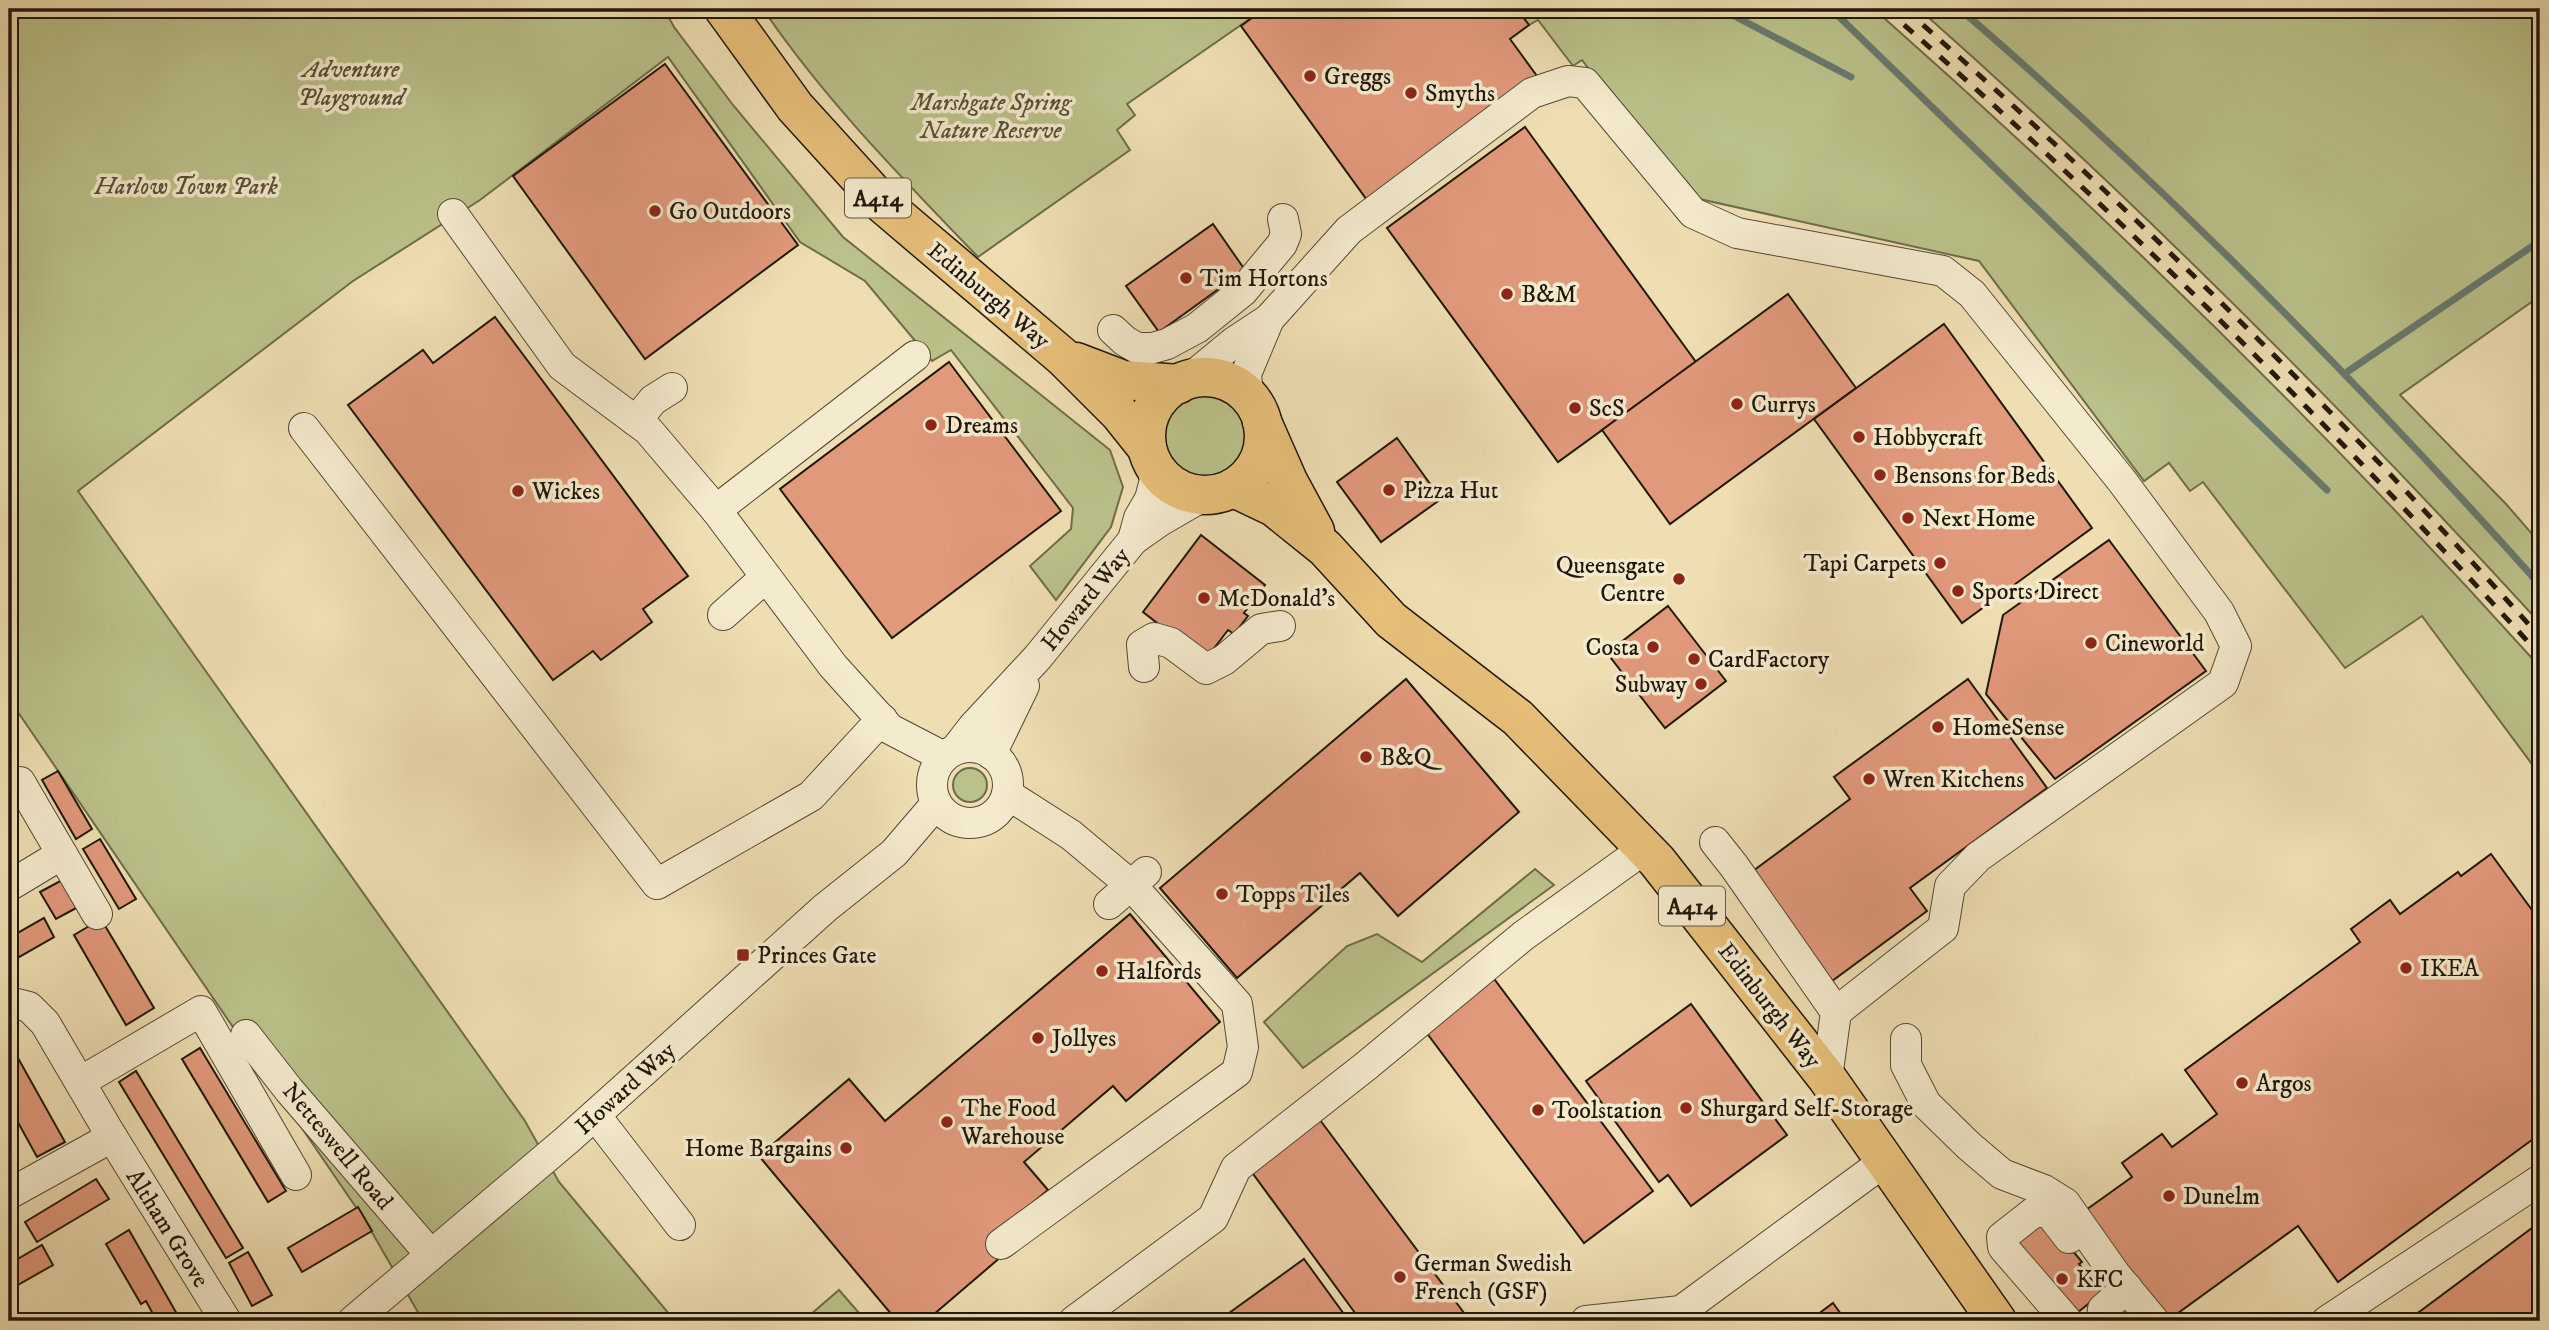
<svg xmlns="http://www.w3.org/2000/svg" width="2549" height="1330" font-family="'IM FELL DW Pica',serif">
<rect width="100%" height="100%" fill="#eedeb2"/>
<filter id="stains"><feTurbulence type="fractalNoise" baseFrequency=".00286" numOctaves="4"/><feColorMatrix values="0 0 0 0 .2 0 0 0 0 .09 0 0 0 0 .02 0 0 0 .5 -.17"/></filter>
<radialGradient id="worn" r=".72"><stop offset=".6" stop-color="#630" stop-opacity="0"/><stop offset="1" stop-color="#630" stop-opacity=".3"/></radialGradient>
<g fill="#bbc18a" stroke="#6e6c4a" stroke-width="2">
<path d="M 9,9 L 664,9 L 674,27 L 733,105 L 843,237 L 1110,450 L 1123,487 L 1111,527 L 1056,600 L 1030,566 L 1071,529 L 1073,508 L 951,350 L 932,361 L 865,281 L 800,242 L 668,57 L 480,200 L 353,281 L 78,491 L 525,1121 L 559,1182 L 675,1321 L 423,1321 L 366,1222 L 9,699 Z"/>
<path d="M 763,9 L 1264,9 L 1127,104 L 1135,115 L 1117,130 L 1130,150 L 978,257 C 902,178 825,100 763,9 Z"/>
<path d="M 1517,9 L 1874,9 C 2108,216 2331,435 2540,667 L 2540,775 L 2422,616 L 2345,668 L 2203,482 L 2190,491 L 2169,463 L 2144,481 L 1979,261 L 1686,196 L 1582,60 L 1573,66 L 1538,20 L 1529,25 Z"/>
<path d="M 1919,9 L 2540,9 L 2540,296 L 2400,395 L 2506,504 L 2540,543 L 2540,623 C 2343,408 2137,202 1919,9 Z"/>
<circle cx="1206" cy="437" r="44"/>
<circle cx="970" cy="785" r="17"/>
<path d="M 1535,869 L 1554,885 L 1303,1068 L 1264,1022 L 1347,946 L 1377,934 L 1422,962 Z"/>
<path d="M 839,1290 L 866,1321 L 803,1321 Z"/>
</g>
<g fill="none" stroke-linecap="round" stroke-linejoin="round">
<g stroke="#69796f" stroke-width="7">
<path d="M 1721,9 L 1851,77"/>
<path d="M 1831,9 L 2327,490"/>
<path d="M 1960,9 C 2166,187 2359,382 2540,585"/>
<path d="M 2344,374 L 2540,241"/>
</g>
</g>
<g fill="#e1997b" stroke="#20170b" stroke-width="2">
<path d="M 1264,9 L 1517,9 L 1529,25 L 1510,39 L 1537,76 L 1367,200 L 1241,26 Z"/>
<path d="M 665,64 L 798,245 L 645,359 L 513,176 Z"/>
<path d="M 1525,127 L 1696,362 L 1558,462 L 1387,228 Z"/>
<path d="M 1213,224 L 1245,270 L 1159,332 L 1126,286 Z"/>
<path d="M 1788,294 L 1856,388 L 1670,524 L 1602,430 Z"/>
<path d="M 495,317 L 688,576 L 643,609 L 652,622 L 601,660 L 593,651 L 553,680 L 348,405 L 423,350 L 433,363 Z"/>
<path d="M 1944,324 L 2092,528 L 1962,623 L 1814,419 Z"/>
<path d="M 949,362 L 1061,511 L 892,638 L 780,489 Z"/>
<path d="M 1397,438 L 1441,499 L 1381,542 L 1337,482 Z"/>
<path d="M 1201,535 L 1265,585 L 1244,613 L 1248,616 L 1234,634 L 1228,630 L 1205,660 L 1143,612 Z"/>
<path d="M 2109,540 L 2206,671 L 2055,779 L 1986,694 L 2003,615 Z"/>
<path d="M 1668,606 L 1726,681 L 1665,728 L 1607,653 Z"/>
<path d="M 1406,679 L 1519,812 L 1398,916 L 1360,873 L 1237,978 L 1160,888 Z"/>
<path d="M 1968,679 L 2047,788 L 1910,888 L 1927,911 L 1832,981 L 1753,871 L 1850,799 L 1834,777 Z"/>
<path d="M 58,771 L 92,829 L 76,839 L 42,780 Z"/>
<path d="M 100,839 L 136,899 L 119,909 L 83,849 Z"/>
<path d="M 2491,854 L 2540,921 L 2540,1134 L 2338,1282 L 2298,1226 L 2167,1321 L 2086,1210 L 2132,1177 L 2122,1163 L 2162,1134 L 2172,1147 L 2217,1114 L 2185,1070 L 2360,942 L 2351,929 L 2390,900 L 2400,914 L 2458,872 L 2461,876 Z"/>
<path d="M 62,880 L 78,907 L 56,919 L 40,892 Z"/>
<path d="M 1130,914 L 1220,1022 L 1126,1101 L 1113,1086 L 1024,1162 L 1048,1190 L 988,1240 L 1002,1256 L 926,1321 L 897,1321 L 759,1156 L 849,1079 L 885,1121 Z"/>
<path d="M 44,918 L 54,937 L 19,957 L 9,938 Z"/>
<path d="M 101,919 L 154,1008 L 126,1025 L 74,935 Z"/>
<path d="M 1492,976 L 1653,1191 L 1584,1243 L 1423,1028 Z"/>
<path d="M 1691,1004 L 1787,1135 L 1691,1206 L 1668,1175 L 1659,1182 L 1586,1081 Z"/>
<path d="M 9,1042 L 65,1142 L 37,1157 L 9,1106 Z"/>
<path d="M 200,1048 L 286,1191 L 268,1202 L 182,1059 Z"/>
<path d="M 136,1071 L 243,1248 L 226,1258 L 119,1082 Z"/>
<path d="M 1317,1116 L 1470,1321 L 1361,1321 L 1248,1167 Z"/>
<path d="M 96,1179 L 109,1199 L 37,1242 L 25,1222 Z"/>
<path d="M 358,1207 L 372,1231 L 302,1272 L 288,1248 Z"/>
<path d="M 2048,1221 L 2082,1262 L 2079,1264 L 2102,1293 L 2068,1320 L 2008,1240 Z"/>
<path d="M 2540,1222 L 2540,1321 L 2407,1321 Z"/>
<path d="M 129,1230 L 181,1321 L 141,1321 L 153,1314 L 146,1301 L 141,1304 L 106,1244 Z"/>
<path d="M 42,1245 L 53,1265 L 9,1290 L 9,1264 Z"/>
<path d="M 248,1252 L 272,1295 L 252,1306 L 229,1263 Z"/>
<path d="M 1304,1259 L 1349,1321 L 1218,1321 Z"/>
<path d="M 9,1299 L 17,1313 L 9,1318 Z"/>
<path d="M 1833,1303 L 1846,1321 L 1809,1321 Z"/>
</g>
<g fill="none" stroke-linecap="round" stroke-linejoin="round">
<g stroke="#544935" stroke-width="32">
<g id="minor">
<path d="M 453,214 L 562,366 L 648,430 L 716,510 L 833,666 L 890,729 L 944,757"/>
<path d="M 1113,330 L 1125,341 L 1137,348 L 1153,348 L 1167,344 L 1197,328 L 1243,291 L 1282,244 L 1286,234 L 1283,219"/>
<path d="M 1188,380 L 1234,342 L 1269,319 L 1349,230 L 1532,93 L 1568,81 L 1585,83 L 1693,213 L 1737,233 L 1943,271 L 1972,294 L 2122,481 L 2219,612 L 2236,646 L 2223,683 L 1978,857 L 1950,886 L 1943,928 L 1836,1012"/>
<path d="M 1248,397 L 1246,374 L 1269,319"/>
<path d="M 636,421 L 653,400 L 672,388"/>
<path d="M 304,428 L 657,884 L 811,796 L 882,719"/>
<path d="M 716,510 L 915,356"/>
<path d="M 1133,540 L 1139,518 L 1150,499 L 1155,480 L 1150,459"/>
<path d="M 723,615 L 766,577"/>
<path d="M 1144,667 L 1142,645 L 1154,638 L 1171,643 L 1206,669 L 1224,660 L 1261,629 L 1280,626"/>
<circle cx="970" cy="785" r="38"/>
<path d="M 956,749 L 973,727 L 1038,657 L 1133,540 L 1160,521 L 1205,495"/>
<path d="M 991,754 L 1024,686"/>
<path d="M 20,782 L 97,914"/>
<path d="M 1715,842 L 1734,866 L 1836,1012 L 1827,1078"/>
<path d="M 9,886 L 62,854"/>
<path d="M 1109,904 L 1146,872"/>
<path d="M 9,1002 L 29,1007 L 45,1023 L 112,1137 L 226,1321"/>
<path d="M 246,1035 L 289,1090 L 431,1255"/>
<path d="M 1906,1039 L 1906,1065 L 1926,1104 L 1969,1146 L 2002,1174 L 2044,1190 L 2065,1203 L 2115,1274 L 2154,1321"/>
<path d="M 80,1082 L 201,1011 L 296,1175"/>
<path d="M 595,1115 L 680,1225"/>
<path d="M 9,1194 L 112,1137"/>
<path d="M 1001,1244 L 1237,1072 L 1243,1047 L 1237,1004 L 1132,886 L 1071,835 L 1007,794"/>
<path d="M 353,1321 L 567,1140 L 825,908 L 894,853 L 936,804"/>
<path d="M 1074,1321 L 1213,1218 L 1236,1168 L 1366,1066 L 1523,936 L 1644,849"/>
<path d="M 1586,1321 L 1681,1311 L 1885,1161"/>
<path d="M 2067,1321 L 2003,1247 L 2002,1237 L 2034,1212 L 2049,1212 L 2069,1238"/>
<path d="M 2102,1321 L 2103,1309 L 2127,1288"/>
<path d="M 2327,1321 L 2540,1180"/>
</g>
</g>
<g stroke="#20170b" stroke-width="41">
<g id="highway">
<path d="M 724,9 L 795,107 L 884,205 L 1064,358 L 1119,413 L 1147,448"/>
<path d="M 1076,362 L 1123,380 L 1179,384"/>
<circle cx="1205" cy="436" r="59"/>
<path d="M 1262,422 L 1288,481 L 1315,531"/>
<path d="M 1234,488 L 1274,507 L 1325,548 L 1391,620 L 1518,718 L 1657,861 L 1827,1078 L 1997,1321"/>
</g>
</g>
<use href="#minor" stroke="#f4eacd" stroke-width="30"/>
<use href="#highway" stroke="#e7bf79" stroke-width="38"/>
<g stroke="#20170b" stroke-width="5" stroke-dasharray="12 12" stroke-linecap="butt">
<path d="M 1886,9 C 2117,211 2334,428 2540,655"/>
<path d="M 1905,9 C 2128,205 2342,415 2540,637"/>
</g>
</g>
<g fill="#8f2418" stroke="#f4eacd" stroke-width="2.5">
<circle cx="1310" cy="76" r="7"/>
<circle cx="1411" cy="93" r="7"/>
<circle cx="655" cy="211" r="7"/>
<circle cx="1186" cy="278" r="7"/>
<circle cx="1507" cy="294" r="7"/>
<circle cx="1737" cy="404" r="7"/>
<circle cx="1575" cy="408" r="7"/>
<circle cx="931" cy="425" r="7"/>
<circle cx="1859" cy="437" r="7"/>
<circle cx="1880" cy="475" r="7"/>
<circle cx="1389" cy="490" r="7"/>
<circle cx="518" cy="491" r="7"/>
<circle cx="1908" cy="518" r="7"/>
<circle cx="1940" cy="563" r="7"/>
<circle cx="1679" cy="579" r="7"/>
<circle cx="1958" cy="591" r="7"/>
<circle cx="1204" cy="598" r="7"/>
<circle cx="2091" cy="643" r="7"/>
<circle cx="1653" cy="647" r="7"/>
<circle cx="1694" cy="659" r="7"/>
<circle cx="1701" cy="684" r="7"/>
<circle cx="1938" cy="727" r="7"/>
<circle cx="1366" cy="757" r="7"/>
<circle cx="1869" cy="779" r="7"/>
<circle cx="1222" cy="894" r="7"/>
<rect x="736" y="948" width="14" height="14" rx="3.5"/>
<circle cx="2406" cy="968" r="7"/>
<circle cx="1102" cy="971" r="7"/>
<circle cx="1038" cy="1038" r="7"/>
<circle cx="2242" cy="1083" r="7"/>
<circle cx="1686" cy="1108" r="7"/>
<circle cx="1538" cy="1110" r="7"/>
<circle cx="947" cy="1122" r="7"/>
<circle cx="846" cy="1148" r="7"/>
<circle cx="2169" cy="1196" r="7"/>
<circle cx="1400" cy="1277" r="7"/>
<circle cx="2062" cy="1279" r="7"/>
</g>
<g text-anchor="middle" stroke-width="7" stroke-linejoin="round" paint-order="stroke">
<g fill="#f4eacd" stroke="#605645" stroke-width="2">
<rect x="845" y="178.5" width="66" height="39" rx="5"/>
<rect x="1659" y="886.5" width="66" height="39" rx="5"/>
</g>
<g font-size="23" font-weight="bold" fill="#20170b">
<text x="878" y="206">A414</text>
<text x="1692" y="914">A414</text>
</g>
<g font-size="24" font-style="italic" fill="#565237" stroke="#f4eacd">
<text x="351" y="77">Adventure<tspan x="351" dy="28">Playground</tspan></text>
<text x="991" y="110">Marshgate Spring<tspan x="991" dy="28">Nature Reserve</tspan></text>
<text x="186" y="194">Harlow Town Park</text>
</g>
<g font-size="24" fill="#20170b" stroke="#f4eacd" text-anchor="start">
<text x="1324" y="84">Greggs</text>
<text x="1425" y="101">Smyths</text>
<text x="669" y="219">Go Outdoors</text>
<text x="1200" y="286">Tim Hortons</text>
<text x="1521" y="302">B&amp;M</text>
<text x="1751" y="412">Currys</text>
<text x="1589" y="416">ScS</text>
<text x="945" y="433">Dreams</text>
<text x="1873" y="445">Hobbycraft</text>
<text x="1894" y="483">Bensons for Beds</text>
<text x="1403" y="498">Pizza Hut</text>
<text x="532" y="499">Wickes</text>
<text x="1922" y="526">Next Home</text>
<text x="1926" y="571" text-anchor="end">Tapi Carpets</text>
<text x="1665" y="573" text-anchor="end">Queensgate<tspan x="1665" dy="28">Centre</tspan></text>
<text x="1972" y="599">Sports Direct</text>
<text x="1218" y="606">McDonald's</text>
<text x="2105" y="651">Cineworld</text>
<text x="1639" y="655" text-anchor="end">Costa</text>
<text x="1708" y="667">CardFactory</text>
<text x="1687" y="692" text-anchor="end">Subway</text>
<text x="1952" y="735">HomeSense</text>
<text x="1380" y="765">B&amp;Q</text>
<text x="1883" y="787">Wren Kitchens</text>
<text x="1236" y="902">Topps Tiles</text>
<text x="757" y="963">Princes Gate</text>
<text x="2420" y="976">IKEA</text>
<text x="1116" y="979">Halfords</text>
<text x="1052" y="1046">Jollyes</text>
<text x="2256" y="1091">Argos</text>
<text x="961" y="1116">The Food<tspan x="961" dy="28">Warehouse</tspan></text>
<text x="1700" y="1116">Shurgard Self-Storage</text>
<text x="1552" y="1118">Toolstation</text>
<text x="832" y="1156" text-anchor="end">Home Bargains</text>
<text x="2183" y="1204">Dunelm</text>
<text x="1414" y="1271">German Swedish<tspan x="1414" dy="28">French (GSF)</tspan></text>
<text x="2076" y="1287">KFC</text>
</g>
<g font-size="24" fill="#20170b" stroke="#f4eacd">
<text transform="translate(989 295) rotate(40)" y="8">Edinburgh Way</text>
<text transform="translate(1085 599) rotate(-51)" y="8">Howard Way</text>
<text transform="translate(1770 1005) rotate(52)" y="8">Edinburgh Way</text>
<text transform="translate(625 1088) rotate(-42)" y="8">Howard Way</text>
<text transform="translate(338 1146) rotate(50)" y="8">Netteswell Road</text>
<text transform="translate(168 1228) rotate(58)" y="8">Altham Grove</text>
</g>
</g>
<rect width="2549" height="1330" fill="none" stroke="#eedeb2" stroke-width="35"/>
<rect x="10" y="10" width="2528" height="1309" fill="none" stroke="#20170b" stroke-width="3.5"/>
<rect x="18" y="18" width="2514" height="1295" fill="none" stroke="#20170b" stroke-width="2"/>
<rect width="100%" height="100%" filter="url(#stains)"/>
<rect width="100%" height="100%" fill="url(#worn)"/>
</svg>
